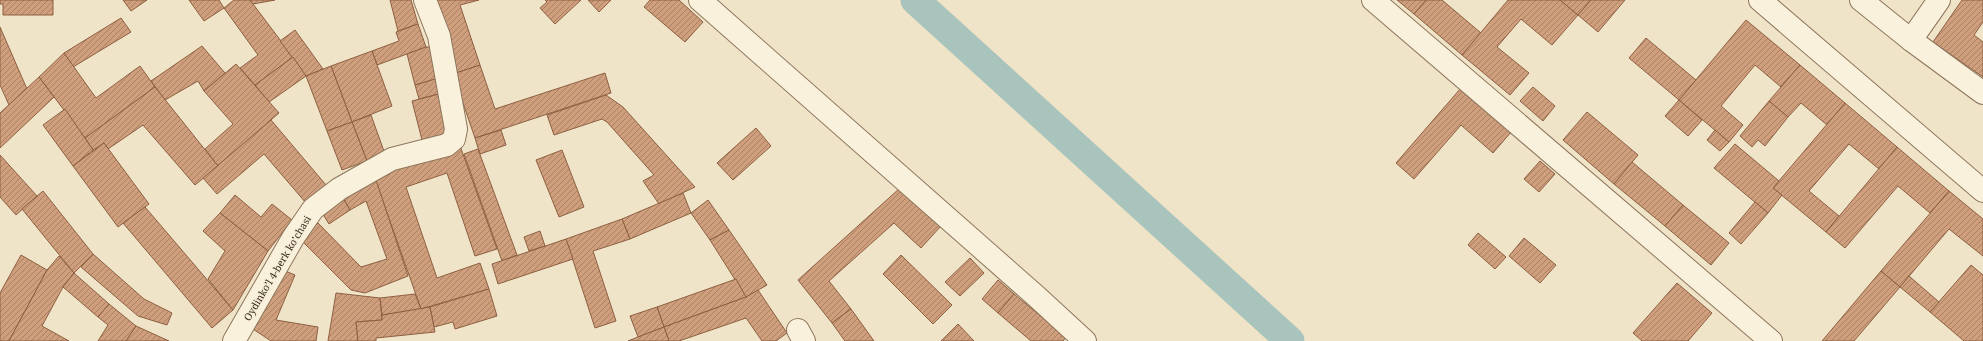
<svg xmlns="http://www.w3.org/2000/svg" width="1983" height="341" font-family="'Noto Serif',serif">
<defs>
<pattern id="building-hatch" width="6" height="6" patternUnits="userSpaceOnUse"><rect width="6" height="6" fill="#cf9f7d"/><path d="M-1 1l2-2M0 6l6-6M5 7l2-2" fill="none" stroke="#a98266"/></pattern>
</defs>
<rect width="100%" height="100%" fill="#f0e4c8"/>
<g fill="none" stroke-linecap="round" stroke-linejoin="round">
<path stroke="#a9c4bc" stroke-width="29" d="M 915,0 L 1290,341"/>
</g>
<g fill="url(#building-hatch)" stroke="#8d5f41">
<path d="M 0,0 L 53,0 L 53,15 L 3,15 L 3,4 L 0,4 Z"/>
<path d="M 123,0 L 147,0 L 131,11 Z"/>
<path d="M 189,0 L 219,0 L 224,8 L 204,21 Z"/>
<path d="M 234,0 L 250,0 L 293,57 L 255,85 L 240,68 L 258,55 L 224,8 Z"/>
<path d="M 250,0 L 275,0 L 253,4 Z"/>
<path d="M 390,0 L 411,0 L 418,24 L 398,31 Z"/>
<path d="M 429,0 L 479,0 L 460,5 L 480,65 L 453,74 Z"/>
<path d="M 545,0 L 581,0 L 555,24 L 540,8 L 547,2 Z"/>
<path d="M 588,0 L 611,0 L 599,12 Z"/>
<path d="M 650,0 L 679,0 L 703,22 L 685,42 L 644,7 Z"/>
<path d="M 1397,0 L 1426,0 L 1414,14 Z"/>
<path d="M 1426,0 L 1442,0 L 1481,33 L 1462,55 L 1414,14 Z"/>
<path d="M 1508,0 L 1560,0 L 1578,15 L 1552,45 L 1521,19 L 1497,47 L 1529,73 L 1510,95 L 1462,55 Z"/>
<path d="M 1560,0 L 1591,0 L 1578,15 Z"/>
<path d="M 1591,0 L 1625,0 L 1598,32 L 1578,15 Z"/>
<path d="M 1962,0 L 1983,0 L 1983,22 L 1974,35 L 1983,42 L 1983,77 L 1933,42 Z"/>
<path d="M 121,18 L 131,32 L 73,67 L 64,53 Z"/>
<path d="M 1746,20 L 1800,65 L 1781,87 L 1755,65 L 1721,106 L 1743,125 L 1729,142 L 1679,100 Z"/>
<path d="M 418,24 L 426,47 L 377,65 L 372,51 L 399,41 L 396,32 Z"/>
<path d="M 0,27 L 27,89 L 9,105 L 0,85 Z"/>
<path d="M 295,30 L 323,69 L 306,76 L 280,41 Z"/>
<path d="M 1646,38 L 1696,80 L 1679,100 L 1629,58 Z"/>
<path d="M 202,46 L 225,73 L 204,91 L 198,81 L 165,100 L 151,81 Z"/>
<path d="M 426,47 L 430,47 L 439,78 L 415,85 L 407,54 Z"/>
<path d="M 372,51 L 392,106 L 352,122 L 331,66 Z"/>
<path d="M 64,53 L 96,98 L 140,66 L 155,87 L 85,138 L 39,77 Z"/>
<path d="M 293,57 L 306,76 L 269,102 L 255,85 Z"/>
<path d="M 236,64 L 279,113 L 218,166 L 205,149 L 233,124 L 204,91 Z"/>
<path d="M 480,65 L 495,109 L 605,73 L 611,93 L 475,138 L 453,74 Z"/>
<path d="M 1800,65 L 1845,103 L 1827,125 L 1801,103 L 1788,117 L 1769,101 Z"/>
<path d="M 331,66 L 352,122 L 327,131 L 306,76 Z"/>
<path d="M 39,77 L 54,97 L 0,148 L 0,113 Z"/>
<path d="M 439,78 L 443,93 L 419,99 L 415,85 Z"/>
<path d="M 155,87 L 218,166 L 195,185 L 143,125 L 108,149 L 104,143 L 93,150 L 85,138 Z"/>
<path d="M 1533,87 L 1555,106 L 1543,121 L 1520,101 Z"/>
<path d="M 1461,88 L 1512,131 L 1493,153 L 1461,125 L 1414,179 L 1396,163 Z"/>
<path d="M 439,94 L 448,133 L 422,140 L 412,101 Z"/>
<path d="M 606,95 L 623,107 L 695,187 L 659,204 L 643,181 L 654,175 L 607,122 L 602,119 L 554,135 L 547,115 Z"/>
<path d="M 1679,100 L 1702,120 L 1688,136 L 1665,116 Z"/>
<path d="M 1769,101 L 1788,117 L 1765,146 L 1758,140 L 1752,147 L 1740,136 Z"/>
<path d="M 1845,103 L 1897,147 L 1879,169 L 1849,144 L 1809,191 L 1839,216 L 1826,232 L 1773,188 Z"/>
<path d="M 65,109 L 93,150 L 73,166 L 43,125 Z"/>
<path d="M 1587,112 L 1638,155 L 1614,184 L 1563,140 Z"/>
<path d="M 371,115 L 385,154 L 367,161 L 352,122 Z"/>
<path d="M 271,120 L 326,185 L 306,203 L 264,154 L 217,194 L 203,178 Z"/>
<path d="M 352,122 L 367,161 L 342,170 L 327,131 Z"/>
<path d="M 756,128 L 771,146 L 733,180 L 717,163 Z"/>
<path d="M 501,130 L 506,145 L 480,154 L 475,138 Z"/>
<path d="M 1715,130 L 1729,142 L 1720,151 L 1707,140 Z"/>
<path d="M 104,143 L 149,204 L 118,227 L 73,166 Z"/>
<path d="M 459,143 L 497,249 L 475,256 L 447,173 L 406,187 L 437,278 L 480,263 L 489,289 L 421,309 L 373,173 Z"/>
<path d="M 1735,144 L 1779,181 L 1773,188 L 1782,195 L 1768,213 L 1714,168 Z"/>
<path d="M 1897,147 L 1949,191 L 1930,213 L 1898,186 L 1845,248 L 1826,232 Z"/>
<path d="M 478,149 L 517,255 L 502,261 L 464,154 Z"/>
<path d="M 562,150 L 584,207 L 559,217 L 536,160 Z"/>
<path d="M 0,155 L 37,196 L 16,215 L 0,197 Z"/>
<path d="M 1540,161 L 1555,174 L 1539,192 L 1524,179 Z"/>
<path d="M 1632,162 L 1683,205 L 1665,226 L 1614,184 Z"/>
<path d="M 375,177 L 408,276 L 365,293 L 351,290 L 301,240 L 318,223 L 361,267 L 387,259 L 366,201 L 350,210 L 342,196 Z"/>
<path d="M 900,188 L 941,226 L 921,248 L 894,223 L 829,281 L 851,309 L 832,323 L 798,280 Z"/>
<path d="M 43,191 L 93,254 L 74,273 L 22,209 Z"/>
<path d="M 1949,191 L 1983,219 L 1983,256 L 1949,229 L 1900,287 L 1881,271 Z"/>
<path d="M 683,193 L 691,213 L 630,239 L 622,219 Z"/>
<path d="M 235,195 L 261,217 L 272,204 L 292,220 L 268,251 L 220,213 Z"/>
<path d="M 342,196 L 350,210 L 329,224 L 319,208 Z"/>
<path d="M 708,200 L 729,230 L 710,240 L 691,213 Z"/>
<path d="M 1755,202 L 1768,213 L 1741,244 L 1729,233 Z"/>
<path d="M 1683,205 L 1729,243 L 1711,265 L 1665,226 Z"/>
<path d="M 145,207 L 233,310 L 212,328 L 123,223 Z"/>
<path d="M 220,213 L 268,251 L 233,310 L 208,279 L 225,251 L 203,231 Z"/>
<path d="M 622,219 L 630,239 L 593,251 L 616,321 L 595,328 L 566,239 Z"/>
<path d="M 729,230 L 767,285 L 746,297 L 710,240 Z"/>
<path d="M 540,231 L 545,246 L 529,251 L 524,237 Z"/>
<path d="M 1478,233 L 1506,257 L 1495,269 L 1468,245 Z"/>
<path d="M 1524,238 L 1556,265 L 1540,283 L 1509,256 Z"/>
<path d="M 566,239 L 573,259 L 498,284 L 492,264 Z"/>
<path d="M 93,254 L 144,299 L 172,313 L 167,325 L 138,316 L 81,267 Z"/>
<path d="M 21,255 L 47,270 L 9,341 L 0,341 L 0,293 Z"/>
<path d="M 901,255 L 952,305 L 933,324 L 883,274 Z"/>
<path d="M 59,256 L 74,273 L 63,287 L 42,326 L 69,341 L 9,341 L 47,270 Z"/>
<path d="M 970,258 L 984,273 L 960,296 L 945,282 Z"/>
<path d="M 1971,265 L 1983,275 L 1983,341 L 1964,341 L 1930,312 Z"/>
<path d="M 278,268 L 295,275 L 276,320 L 318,327 L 316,341 L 271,341 L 253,329 Z"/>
<path d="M 1881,271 L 1900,287 L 1854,341 L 1822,341 Z"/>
<path d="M 74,273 L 109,304 L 98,317 L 63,287 Z"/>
<path d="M 1909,276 L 1939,302 L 1930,312 L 1900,287 Z"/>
<path d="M 736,279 L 746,297 L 664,327 L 657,307 Z"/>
<path d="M 998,280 L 1014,294 L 998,313 L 982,299 Z"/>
<path d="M 1677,283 L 1712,313 L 1688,341 L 1642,341 L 1633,333 Z"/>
<path d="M 489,289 L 497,316 L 455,329 L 453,322 L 434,327 L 430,307 Z"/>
<path d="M 758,290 L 787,333 L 776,341 L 762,341 L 746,318 L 679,341 L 669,341 L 664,327 L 746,297 Z"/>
<path d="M 336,293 L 380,298 L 382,320 L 356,322 L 358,341 L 328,341 Z"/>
<path d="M 415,294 L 421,309 L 382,315 L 380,298 Z"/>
<path d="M 1014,294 L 1066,337 L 1063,341 L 1031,341 L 998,313 Z"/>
<path d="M 109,304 L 136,326 L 126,341 L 98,341 L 108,325 L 98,317 Z"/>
<path d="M 430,307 L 435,332 L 376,338 L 376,341 L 358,341 L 356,322 L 382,320 L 382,315 Z"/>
<path d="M 657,307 L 664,327 L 638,337 L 630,316 Z"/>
<path d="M 851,309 L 874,341 L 845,341 L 832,323 Z"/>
<path d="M 958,324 L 974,341 L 941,341 Z"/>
<path d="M 136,326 L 169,341 L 126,341 Z"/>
<path d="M 664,327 L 669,341 L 628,341 L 638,337 Z"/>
</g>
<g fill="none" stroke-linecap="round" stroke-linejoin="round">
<g stroke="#8d765c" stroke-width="24">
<g id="minor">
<path d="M 700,0 L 1036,296 L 1085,341"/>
<path d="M 1373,0 L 1771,341"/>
<path d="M 1760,0 L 1983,191"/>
<path d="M 1861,0 L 1911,40 L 1983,93"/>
<path d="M 1911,40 L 1939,0"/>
<path d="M 798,330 L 804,341"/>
<path d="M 234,341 L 293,238 L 313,209 L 339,189 L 392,159 L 447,145 L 454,139 L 456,129 L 439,36 L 425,0"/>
</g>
</g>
<use href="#minor" stroke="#faf1dc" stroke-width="22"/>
</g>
<g text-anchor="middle" stroke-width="3" stroke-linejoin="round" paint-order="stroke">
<g font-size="10" fill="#3d2e20" stroke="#f7eed8">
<text transform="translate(277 268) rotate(-59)" y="4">Oydinkoʼl 4-berk koʼchasi</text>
</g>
</g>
</svg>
